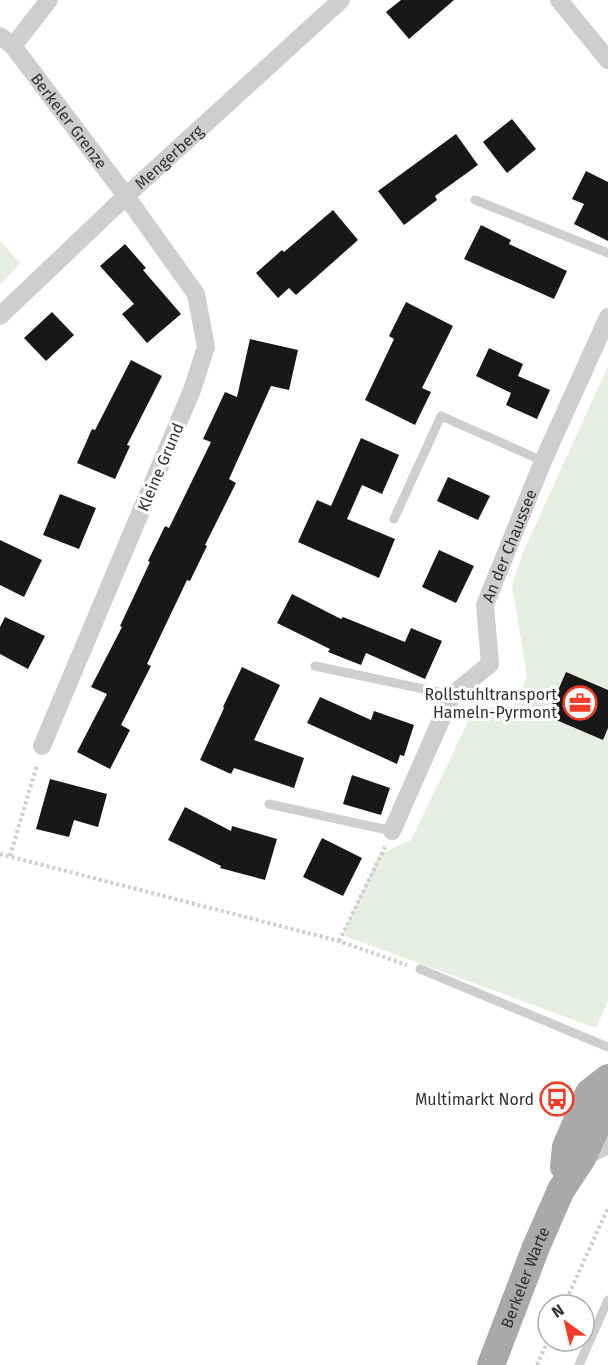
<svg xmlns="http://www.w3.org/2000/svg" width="608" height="1365" font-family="'Fira Sans',sans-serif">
<rect width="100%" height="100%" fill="#fff"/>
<g fill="#e5efdf">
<path d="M 0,241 L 20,263 L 0,285 Z"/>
<path d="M 608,366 L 608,1001 L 596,1028 L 342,935 L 379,855 L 411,840 L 475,707 L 514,708 L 527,676 L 512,586 L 523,552 Z"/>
</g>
<g fill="#181818">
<path d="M 401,0 L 454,0 L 409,39 L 386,12 Z"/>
<path d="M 512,119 L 536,149 L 507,173 L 483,142 Z"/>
<path d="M 456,134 L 478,165 L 435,196 L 437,200 L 404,225 L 378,191 Z"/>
<path d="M 586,171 L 608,182 L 608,241 L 574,224 L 584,204 L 572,199 Z"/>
<path d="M 333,210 L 358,240 L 296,295 L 289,288 L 278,298 L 256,273 L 282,250 L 284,252 Z"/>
<path d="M 481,225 L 511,240 L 509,244 L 567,271 L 554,299 L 464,259 Z"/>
<path d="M 125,244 L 146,268 L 143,270 L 181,314 L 147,343 L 122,314 L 134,304 L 100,266 Z"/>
<path d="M 406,302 L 453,326 L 422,388 L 431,392 L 415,425 L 365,400 L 394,339 L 389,336 Z"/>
<path d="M 52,312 L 74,335 L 46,361 L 24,338 Z"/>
<path d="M 250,339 L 298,350 L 289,390 L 271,386 L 229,479 L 236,483 L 205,545 L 207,546 L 190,581 L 187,580 L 147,664 L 151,666 L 121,725 L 130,730 L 110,769 L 77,752 L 107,694 L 91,687 L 122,627 L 120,626 L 150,562 L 148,561 L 165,526 L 169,528 L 211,442 L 203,439 L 225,392 L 237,397 Z"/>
<path d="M 489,348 L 523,364 L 518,376 L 550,390 L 537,419 L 506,405 L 511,393 L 476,376 Z"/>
<path d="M 131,360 L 162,376 L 127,445 L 130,446 L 115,479 L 77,463 L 92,429 L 95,430 Z"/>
<path d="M 361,438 L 399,455 L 382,494 L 362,485 L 347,519 L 395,539 L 379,578 L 298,542 L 317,500 L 331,506 Z"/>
<path d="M 448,477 L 490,496 L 478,520 L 437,501 Z"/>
<path d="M 60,494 L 96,508 L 79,549 L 43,535 Z"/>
<path d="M 0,540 L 42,560 L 24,597 L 0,585 Z"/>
<path d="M 439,550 L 474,566 L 456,603 L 422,587 Z"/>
<path d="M 292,594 L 341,619 L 343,617 L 405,642 L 411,628 L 442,641 L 425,679 L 366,653 L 361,665 L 328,652 L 330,649 L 277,623 Z"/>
<path d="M 5,617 L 45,636 L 28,669 L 0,654 L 0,627 Z"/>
<path d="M 242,667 L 280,685 L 254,740 L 304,758 L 294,788 L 234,768 L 231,774 L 200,760 L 224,708 L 223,707 Z"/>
<path d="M 566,672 L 608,690 L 608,728 L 603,740 L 547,716 Z"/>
<path d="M 320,697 L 371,720 L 374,711 L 414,725 L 404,756 L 400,755 L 397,764 L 307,723 Z"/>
<path d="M 352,775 L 390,788 L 381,815 L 343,804 Z"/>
<path d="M 50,779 L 107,794 L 98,827 L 74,820 L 69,837 L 36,829 Z"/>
<path d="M 185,807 L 231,831 L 232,826 L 277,839 L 265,880 L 220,868 L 221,866 L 168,840 Z"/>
<path d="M 322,838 L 362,858 L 343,896 L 303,877 Z"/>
</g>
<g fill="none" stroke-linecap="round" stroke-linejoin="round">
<g stroke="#cecece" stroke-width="4" stroke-dasharray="3 3" stroke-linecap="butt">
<path d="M 0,854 L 339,941 L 407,965"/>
<path d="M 10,856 L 37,765"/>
<path d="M 339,941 L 385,847"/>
<path d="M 564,1305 L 608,1208"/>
<path d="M 537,1365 L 548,1340"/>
</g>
<g stroke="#cecece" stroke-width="9">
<path d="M 475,200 L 608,253"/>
<path d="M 394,519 L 441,416 L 543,461"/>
<path d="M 315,666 L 452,695"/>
<path d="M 269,804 L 392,831"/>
<path d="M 420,969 L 608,1047"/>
<path d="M 579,1365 L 608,1300"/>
</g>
<g stroke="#cecece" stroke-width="18">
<path d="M 559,0 L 608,60"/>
<path id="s1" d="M 0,36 L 13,46 L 126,196 L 196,294 L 206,347 L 192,390 L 42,746"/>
<path d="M 13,46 L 49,0"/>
<path id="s2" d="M 0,316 L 126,196 L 341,0"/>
<path id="s3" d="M 392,831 L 452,695 L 490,664 L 485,605 L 543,461 L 608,317"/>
<path d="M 582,1158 L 608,1145"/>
</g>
<g stroke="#a9a9a9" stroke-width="28">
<path d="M 564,1167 L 566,1147 L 589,1093 L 608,1078"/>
<path id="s4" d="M 491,1365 L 536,1247 L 561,1190 L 582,1158 L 605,1108 L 608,1098"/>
</g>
</g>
<defs>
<g id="office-ring" transform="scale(1.725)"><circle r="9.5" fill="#fff" stroke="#f43d28" stroke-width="1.5"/><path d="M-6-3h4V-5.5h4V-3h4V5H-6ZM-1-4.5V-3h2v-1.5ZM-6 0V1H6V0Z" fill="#f43d28"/></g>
<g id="bus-ring" transform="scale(1.725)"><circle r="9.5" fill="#fff" stroke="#f43d28" stroke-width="1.5"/><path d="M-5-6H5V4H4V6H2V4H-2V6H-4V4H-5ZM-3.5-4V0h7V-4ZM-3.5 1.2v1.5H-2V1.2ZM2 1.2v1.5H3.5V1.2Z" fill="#f43d28"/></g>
</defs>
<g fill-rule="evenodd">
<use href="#office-ring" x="580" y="703"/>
<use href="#bus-ring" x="557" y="1099"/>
</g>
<g text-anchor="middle" stroke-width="6" stroke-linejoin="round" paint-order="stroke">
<g font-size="16" fill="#313131" stroke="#fff">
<text dy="6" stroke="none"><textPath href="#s1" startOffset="110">Berkeler Grenze</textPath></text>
<text dy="6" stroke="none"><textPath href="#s2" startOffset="232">Mengerberg</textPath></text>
<text transform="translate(160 467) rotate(-67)" y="6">Kleine Grund</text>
<text dy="6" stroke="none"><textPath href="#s3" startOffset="321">An der Chaussee</textPath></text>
<text dy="6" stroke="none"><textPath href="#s4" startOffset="94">Berkeler Warte</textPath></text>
</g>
<g font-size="16" fill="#313131" stroke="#fff" text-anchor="end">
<text x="557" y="700">Rollstuhltransport<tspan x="557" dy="18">Hameln-Pyrmont</tspan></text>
<text x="534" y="1105">Multimarkt Nord</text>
</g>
</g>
<g transform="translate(566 1323) rotate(326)"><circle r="28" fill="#ffffff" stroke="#adadad" stroke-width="1.5"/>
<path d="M0-4.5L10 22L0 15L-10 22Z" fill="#f43d28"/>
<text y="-9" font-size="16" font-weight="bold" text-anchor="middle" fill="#313131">N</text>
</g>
</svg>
